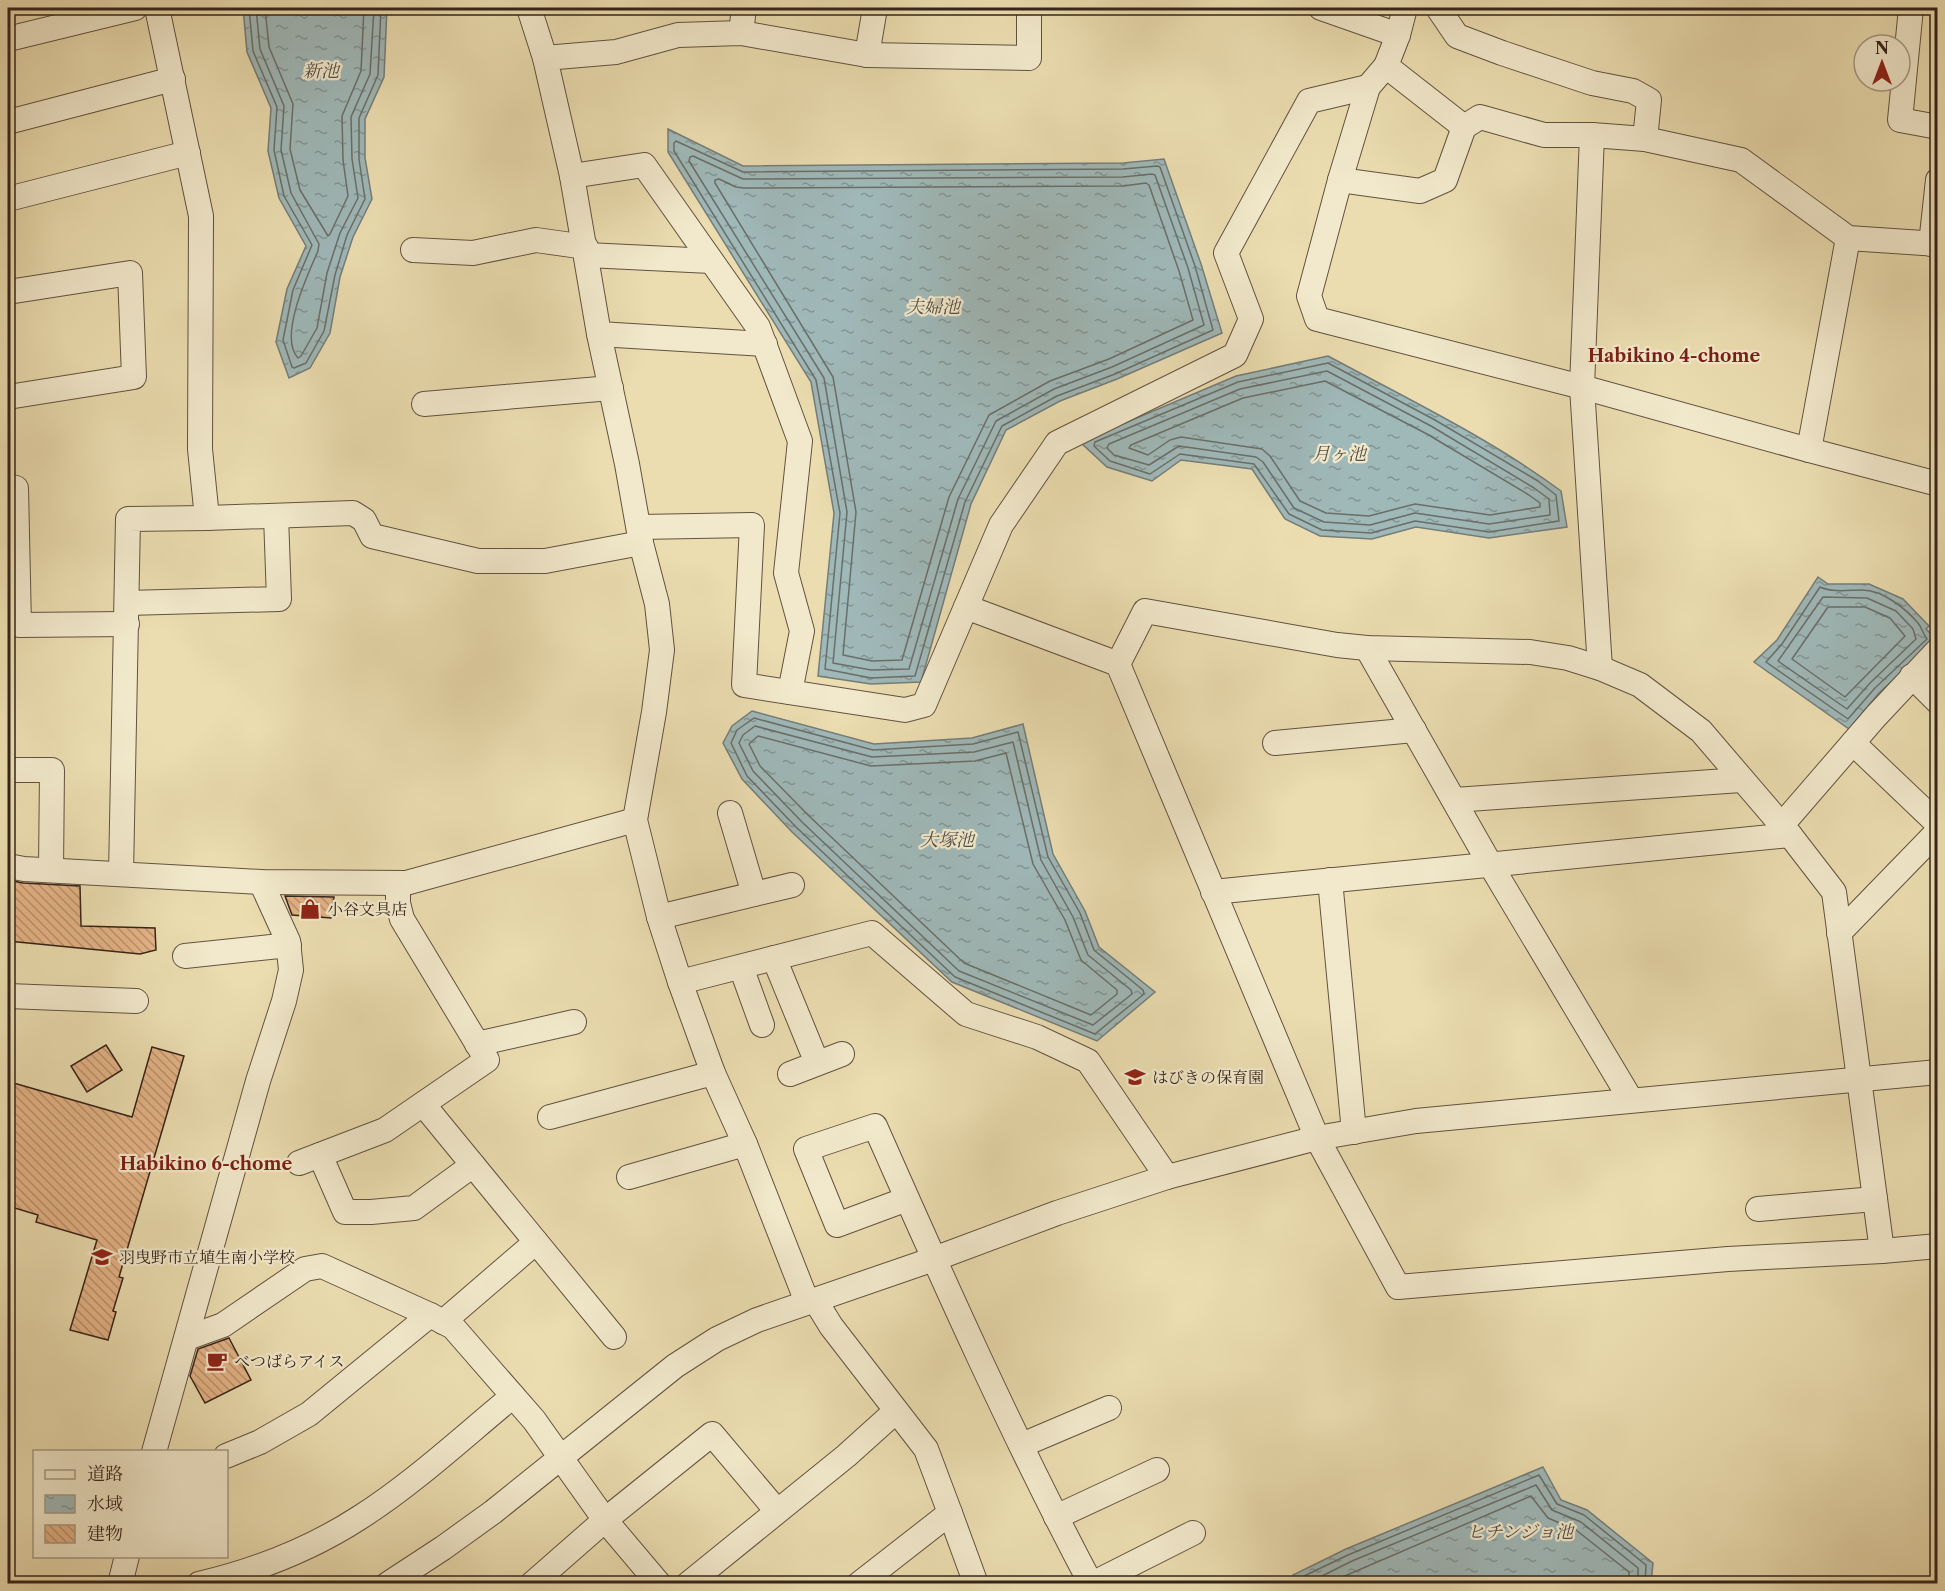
<svg xmlns="http://www.w3.org/2000/svg" width="1945" height="1591" font-family="'Libre Caslon Text','Noto Serif JP',serif">
<defs>
<pattern id="water-ripples" width="26" height="14" patternUnits="userSpaceOnUse" patternTransform="scale(1.5)"><rect width="26" height="14" fill="#9fb8b8"/><path d="M2 4q2-2 4 0t4 0M15 11q2-2 4 0t4 0" fill="none" stroke="#829595"/></pattern>
<pattern id="building-back-hatch" width="6" height="6" patternUnits="userSpaceOnUse" patternTransform="scale(1.5)"><rect width="6" height="6" fill="#e5b487"/><path d="M-1 5l2 2M0 0l6 6M5-1l2 2" fill="none" stroke="#ba926e"/></pattern>
</defs>
<rect width="100%" height="100%" fill="#ebddb0"/>
<filter id="stains"><feTurbulence type="fractalNoise" baseFrequency=".00333" numOctaves="4"/><feColorMatrix values="0 0 0 0 .2 0 0 0 0 .09 0 0 0 0 .02 0 0 0 .5 -.17"/></filter>
<radialGradient id="worn" r=".72"><stop offset=".6" stop-color="#630" stop-opacity="0"/><stop offset="1" stop-color="#630" stop-opacity=".3"/></radialGradient>
<g fill="url(#water-ripples)" stroke="#757d79" stroke-width="1.5">
<path d="M 243,8 L 387,8 L 384,77 L 365,119 L 365,158 L 372,199 L 353,237 L 340,277 L 330,333 L 310,368 L 289,378 L 276,342 L 287,289 L 306,246 L 279,198 L 268,151 L 271,108 L 247,52 Z"/>
<path d="M 668,129 L 743,166 L 1123,163 L 1164,159 L 1201,264 L 1222,333 L 1117,379 L 1060,401 L 1006,430 L 971,504 L 921,682 L 871,684 L 818,676 L 834,513 L 811,382 L 668,152 Z"/>
<path d="M 1328,356 C 1406,398 1491,439 1561,491 L 1567,527 L 1489,538 L 1416,527 L 1372,539 L 1320,536 L 1285,519 L 1252,469 L 1181,460 L 1152,481 L 1107,467 L 1080,442 L 1236,376 Z"/>
<path d="M 1818,577 L 1828,584 L 1869,584 L 1903,599 L 1929,626 L 1926,629 L 1937,640 L 1879,693 L 1849,729 L 1754,662 L 1777,640 Z"/>
<path d="M 752,711 L 874,744 L 972,738 L 1023,724 L 1053,854 L 1085,911 L 1099,947 L 1155,992 L 1097,1041 L 952,982 L 792,832 L 742,779 L 723,743 L 732,726 Z"/>
<path d="M 1543,1467 L 1561,1500 L 1587,1510 L 1653,1563 L 1651,1583 L 1298,1584 L 1293,1575 L 1346,1549 Z"/>
</g>
<g fill="none" stroke-linecap="round" stroke-linejoin="round">
<g stroke="#6a6e69" stroke-width="1.5">
<path d="M 249,8 L 253,51 L 277,107 L 274,150 L 284,196 L 312,245 L 293,290 L 283,340 L 292,367 L 294,368 L 306,363 L 324,331 L 335,275 L 347,235 L 365,199 L 359,159 L 359,118 L 378,75 L 381,8"/>
<path d="M 256,8 L 260,49 L 284,106 L 281,150 L 291,193 L 319,244 L 318,251 C 308,274 278,337 298,358 L 301,356 L 317,328 L 327,273 L 340,233 L 358,198 L 352,159 L 351,117 L 370,74 L 374,8"/>
<path d="M 265,8 L 269,47 L 293,104 L 290,149 L 300,190 L 328,236 L 330,234 L 348,196 L 343,160 L 342,116 L 361,71 L 364,8"/>
<path d="M 676,141 L 743,172 L 1123,169 L 1157,166 L 1160,167 L 1195,266 L 1213,330 L 1115,374 L 1057,396 L 1002,426 L 965,502 L 915,676 L 871,678 L 825,669 L 840,513 L 816,380 L 674,151 L 674,143 Z"/>
<path d="M 693,156 L 743,179 L 1123,177 L 1152,174 L 1155,175 L 1188,268 L 1204,325 L 1112,367 L 1054,389 L 996,421 L 958,499 L 909,669 L 871,670 L 833,663 L 847,512 L 824,378 L 689,161 L 690,157 Z"/>
<path d="M 719,179 L 736,187 L 744,188 L 1123,186 L 1146,183 L 1149,185 L 1179,271 L 1193,320 L 1109,359 L 1050,381 L 989,415 L 949,497 L 902,660 L 872,661 L 843,655 L 856,512 L 833,377 L 715,183 L 715,180 Z"/>
<path d="M 1328,363 L 1435,420 L 1538,481 L 1556,495 L 1559,521 L 1489,532 L 1415,521 L 1371,533 L 1322,530 L 1289,514 L 1254,464 L 1180,454 L 1150,474 L 1110,461 L 1094,446 L 1095,442 L 1238,382 Z"/>
<path d="M 1327,371 L 1431,426 L 1534,488 L 1549,499 L 1550,515 L 1489,524 L 1415,513 L 1370,525 L 1324,522 L 1294,508 L 1263,462 L 1256,457 L 1179,446 L 1149,465 L 1114,455 L 1107,448 L 1109,444 L 1240,389 Z"/>
<path d="M 1325,381 L 1427,434 L 1529,495 L 1540,503 L 1540,507 L 1490,515 L 1415,504 L 1369,516 L 1326,513 L 1300,501 L 1270,456 L 1262,449 L 1181,437 L 1170,440 L 1148,455 L 1129,448 L 1131,445 L 1243,398 Z"/>
<path d="M 1820,587 C 1833,593 1849,590 1862,590 C 1883,590 1906,609 1918,623 C 1922,628 1923,634 1927,639 L 1875,688 L 1848,719 L 1766,662 L 1782,644 Z"/>
<path d="M 1823,597 L 1867,598 L 1896,611 L 1913,629 L 1916,639 L 1870,683 L 1847,709 L 1778,661 Z"/>
<path d="M 1828,607 L 1865,607 L 1890,618 L 1905,636 L 1845,697 L 1792,659 Z"/>
<path d="M 754,718 L 873,750 L 973,744 L 1018,732 L 1048,857 L 1080,913 L 1094,950 L 1143,990 L 1144,994 L 1095,1034 L 955,977 L 796,827 L 747,776 L 731,743 L 737,730 Z"/>
<path d="M 755,726 L 872,757 L 974,752 L 1013,742 L 1041,860 L 1073,917 L 1088,955 L 1131,990 L 1132,994 L 1093,1025 L 959,971 L 802,822 L 753,771 L 739,743 L 743,735 Z"/>
<path d="M 758,736 L 871,766 L 975,761 L 1006,753 L 1033,864 L 1065,920 L 1081,960 L 1117,990 L 1117,994 L 1091,1015 L 964,963 L 808,815 L 760,766 L 749,744 Z"/>
<path d="M 1302,1584 L 1304,1576 L 1348,1555 L 1539,1475 L 1557,1504 L 1584,1515 L 1646,1565 L 1645,1584"/>
<path d="M 1310,1584 L 1312,1581 L 1352,1561 L 1536,1485 L 1552,1510 L 1581,1522 L 1638,1568 L 1638,1584"/>
<path d="M 1326,1584 L 1531,1496 L 1548,1518 L 1576,1530 L 1629,1572 L 1629,1584"/>
</g>
</g>
<g fill="url(#building-back-hatch)" stroke="#35241a" stroke-width="1.5">
<path d="M 8,880 L 23,883 L 80,886 L 81,926 L 155,928 L 156,950 L 140,954 L 8,941 Z"/>
<path d="M 285,896 L 334,897 L 331,918 L 292,915 Z"/>
<path d="M 106,1045 L 122,1070 L 87,1092 L 71,1066 Z"/>
<path d="M 152,1047 L 184,1056 L 119,1277 L 123,1278 L 113,1311 L 116,1312 L 108,1340 L 70,1330 L 97,1240 L 36,1222 L 38,1215 L 8,1206 L 8,1092 L 10,1082 L 132,1117 Z"/>
<path d="M 229,1338 L 251,1380 L 205,1403 L 190,1376 L 198,1349 Z"/>
</g>
<g fill="none" stroke-linecap="round" stroke-linejoin="round">
<g stroke="#625240" stroke-width="26">
<g id="minor">
<path d="M 157,8 L 201,216 L 200,449 L 207,518"/>
<path d="M 529,8 L 545,58"/>
<path d="M 1321,8 L 1398,35"/>
<path d="M 1405,8 L 1398,35 L 1386,66 L 1464,127"/>
<path d="M 1438,8 L 1457,36 L 1502,53 L 1592,83 L 1633,91 L 1649,100 L 1645,139"/>
<path d="M 1911,8 L 1900,120 L 1938,127"/>
<path d="M 741,33 L 744,8"/>
<path d="M 8,39 L 135,8"/>
<path d="M 867,55 L 1029,58 L 1029,8"/>
<path d="M 1386,66 L 1368,87 L 1340,180 L 1309,296 L 1317,319 L 1582,387 L 1809,450 L 1938,484"/>
<path d="M 8,122 L 173,79"/>
<path d="M 1592,135 L 1582,387 L 1600,668"/>
<path d="M 572,176 L 644,165 L 758,327 L 800,441 L 786,573 L 802,631 L 790,692"/>
<path d="M 1340,180 L 1420,191 L 1445,180 L 1464,127 L 1480,117 L 1544,135 L 1592,135 L 1645,139 L 1741,160 L 1848,238 L 1938,244"/>
<path d="M 8,199 L 188,153"/>
<path d="M 1931,244 L 1938,180"/>
<path d="M 413,250 L 473,253 L 536,240 L 586,247"/>
<path d="M 587,255 L 711,261"/>
<path d="M 8,292 L 130,273 L 134,377 L 8,397"/>
<path d="M 599,334 L 765,344"/>
<path d="M 424,404 L 611,388"/>
<path d="M 1809,450 L 1848,238"/>
<path d="M 8,486 L 16,488 L 19,625 L 127,624"/>
<path d="M 639,527 L 752,525 L 744,685 L 905,710 L 924,705 L 1001,525 L 1057,443 L 1235,355 L 1251,319 L 1226,253 L 1309,101 L 1368,87"/>
<path d="M 127,603 L 279,599 L 276,516"/>
<path d="M 966,607 L 1118,664 L 1317,1138 L 1398,1287 L 1728,1259 L 1882,1251 L 1938,1246"/>
<path d="M 1367,648 L 1490,864 L 1631,1100"/>
<path d="M 1118,664 L 1145,611 L 1337,645 L 1367,648 L 1530,652 L 1568,658 L 1600,668 L 1640,685 L 1701,731 L 1790,835 L 1834,892 L 1882,1251"/>
<path d="M 1912,676 L 1938,702"/>
<path d="M 1275,743 L 1414,730"/>
<path d="M 1853,743 L 1938,824"/>
<path d="M 8,770 L 52,770 L 51,870"/>
<path d="M 1454,800 L 1741,780"/>
<path d="M 730,813 L 754,894"/>
<path d="M 1781,826 L 1876,716 L 1938,650"/>
<path d="M 8,866 L 24,869 L 261,882 L 406,883 L 635,820"/>
<path d="M 121,874 L 128,519 L 207,518 L 353,513 L 364,520 L 372,536 L 478,561 L 545,561 L 641,543"/>
<path d="M 1330,880 L 1354,1132"/>
<path d="M 1213,892 L 1790,835"/>
<path d="M 659,917 L 792,885"/>
<path d="M 1839,933 L 1938,831"/>
<path d="M 185,956 L 289,945"/>
<path d="M 774,958 L 817,1063"/>
<path d="M 741,967 L 762,1025"/>
<path d="M 680,982 L 872,933 L 966,1014 L 1037,1037 L 1088,1061 L 1167,1177"/>
<path d="M 8,996 L 136,1001"/>
<path d="M 477,1044 L 574,1022"/>
<path d="M 790,1074 L 842,1054"/>
<path d="M 423,1104 L 614,1337"/>
<path d="M 550,1117 L 713,1073"/>
<path d="M 320,1155 L 345,1212 L 371,1212 L 414,1208 L 473,1165"/>
<path d="M 299,1163 L 385,1130 L 487,1060 L 402,919 L 398,903 L 398,883"/>
<path d="M 629,1177 L 745,1144"/>
<path d="M 907,1199 L 837,1225 L 806,1149 L 875,1126 C 943,1280 1012,1435 1091,1584"/>
<path d="M 1758,1209 L 1875,1199"/>
<path d="M 815,1300 L 831,1326 L 926,1449 L 950,1513 L 859,1584"/>
<path d="M 807,1302 L 745,1144 L 713,1073 L 680,982 L 659,917 L 635,820 L 654,712 L 662,650 L 657,604 L 641,543 L 627,464 L 599,334 L 572,176 L 545,58 L 616,52 L 678,35 L 741,33 L 867,55 L 875,8"/>
<path d="M 443,1322 L 536,1242"/>
<path d="M 187,1338 L 223,1325 L 305,1269 L 322,1266 L 430,1315 L 453,1327 L 534,1420 L 605,1520 L 659,1584"/>
<path d="M 1022,1445 L 1109,1408"/>
<path d="M 154,1452 L 258,1081 L 284,1001 L 291,970 L 288,941 L 261,882"/>
<path d="M 226,1456 L 260,1442 L 309,1414 L 430,1315"/>
<path d="M 950,1513 L 976,1584"/>
<path d="M 1056,1517 L 1157,1470"/>
<path d="M 120,1584 L 127,1556"/>
<path d="M 199,1584 C 254,1571 311,1549 359,1518 C 414,1483 463,1437 513,1396"/>
<path d="M 388,1584 L 443,1548 L 493,1512 L 675,1366 L 717,1339 L 757,1320 L 934,1259 L 1057,1213 L 1167,1177 L 1317,1138 L 1416,1121 L 1938,1072"/>
<path d="M 532,1584 L 605,1520 L 712,1434 L 777,1511"/>
<path d="M 688,1584 L 846,1456 L 896,1411"/>
<path d="M 1092,1584 L 1193,1533"/>
</g>
</g>
<use href="#minor" stroke="#f2e9cc" stroke-width="24"/>
</g>
<defs>
<g id="shop-bare" transform="scale(1.62)"><path d="M-5-2.5h2.3a2.7 3.5 0 0 1 5.4 0H5L5.5 6h-11ZM-1.5-2.5h3a1.5 2.3 0 0 0-3 0Z" fill="#8f2418" stroke="#f2e9cc" stroke-width="2.5" paint-order="stroke"/></g>
<g id="school-bare" transform="scale(1.62)"><path d="M0-5L7-2L0 1L-7-2ZM-4 1L0 2.5L4 1V4Q0 6-4 4Z" fill="#8f2418" stroke="#f2e9cc" stroke-width="2.5" paint-order="stroke"/></g>
<g id="cafe-bare" transform="scale(1.62)"><path d="M-5.5-4.5H6V0H3Q3 3.5 0 3.5H-2.5Q-5.5 3.5-5.5 0ZM3-3.2v2h1.7v-2ZM-6 4.5H4V6H-6Z" fill="#8f2418" stroke="#f2e9cc" stroke-width="2.5" paint-order="stroke"/></g>
</defs>
<g fill-rule="evenodd">
<use href="#shop-bare" x="310" y="909"/>
<use href="#school-bare" x="1135" y="1077"/>
<use href="#school-bare" x="102" y="1257"/>
<use href="#cafe-bare" x="217" y="1361"/>
</g>
<g text-anchor="middle" stroke-width="4.5" stroke-linejoin="round" paint-order="stroke">
<g font-size="16" fill="#35241a" stroke="#f2e9cc" text-anchor="start">
<text x="327" y="915">小谷文具店</text>
<text x="1152" y="1083">はびきの保育園</text>
<text x="119" y="1263">羽曳野市立埴生南小学校</text>
<text x="234" y="1367">べつばらアイス</text>
</g>
<g font-size="18" font-style="italic" fill="#555049" stroke="#f2e9cc">
<text x="321" y="77">新池</text>
<text x="933" y="313">夫婦池</text>
<text x="1339" y="460">月ヶ池</text>
<text x="947" y="846">大塚池</text>
<text x="1520" y="1538">ヒチンジョ池</text>
</g>
<g font-size="18" font-weight="bold" fill="#7a1f14" stroke="#f2e9cc">
<text x="1674" y="362">Habikino 4-chome</text>
<text x="206" y="1170">Habikino 6-chome</text>
</g>
</g>
<rect width="1945" height="1591" fill="none" stroke="#ebddb0" stroke-width="30"/>
<rect x="9" y="9" width="1927" height="1573" fill="none" stroke="#35241a" stroke-width="3"/>
<rect x="15" y="15" width="1915" height="1561" fill="none" stroke="#35241a" stroke-width="1.5"/>
<rect x="33" y="1450" width="195" height="108" fill="#f2e9cc" stroke="#a69a85" stroke-width="1.5"/>
<rect x="45" y="1470" width="30" height="9" fill="#f2e9cc" stroke="#a69a85" stroke-width="1.5"/>
<text x="87" y="1480" font-size="18" fill="#35241a">道路</text>
<rect x="45" y="1495" width="30" height="18" fill="url(#water-ripples)" stroke="#a69a85" stroke-width="1.5"/>
<text x="87" y="1510" font-size="18" fill="#35241a">水域</text>
<rect x="45" y="1525" width="30" height="18" fill="url(#building-back-hatch)" stroke="#a69a85" stroke-width="1.5"/>
<text x="87" y="1540" font-size="18" fill="#35241a">建物</text>
<g transform="translate(1882 63)"><circle r="28" fill="#f2e9cc" stroke="#a69a85" stroke-width="1.5"/>
<path d="M0-4.5L10 22L0 15L-10 22Z" fill="#8f2418"/>
<text y="-9" font-size="16" font-weight="bold" text-anchor="middle" fill="#35241a">N</text>
</g>
<rect width="100%" height="100%" filter="url(#stains)"/>
<rect width="100%" height="100%" fill="url(#worn)"/>
</svg>
